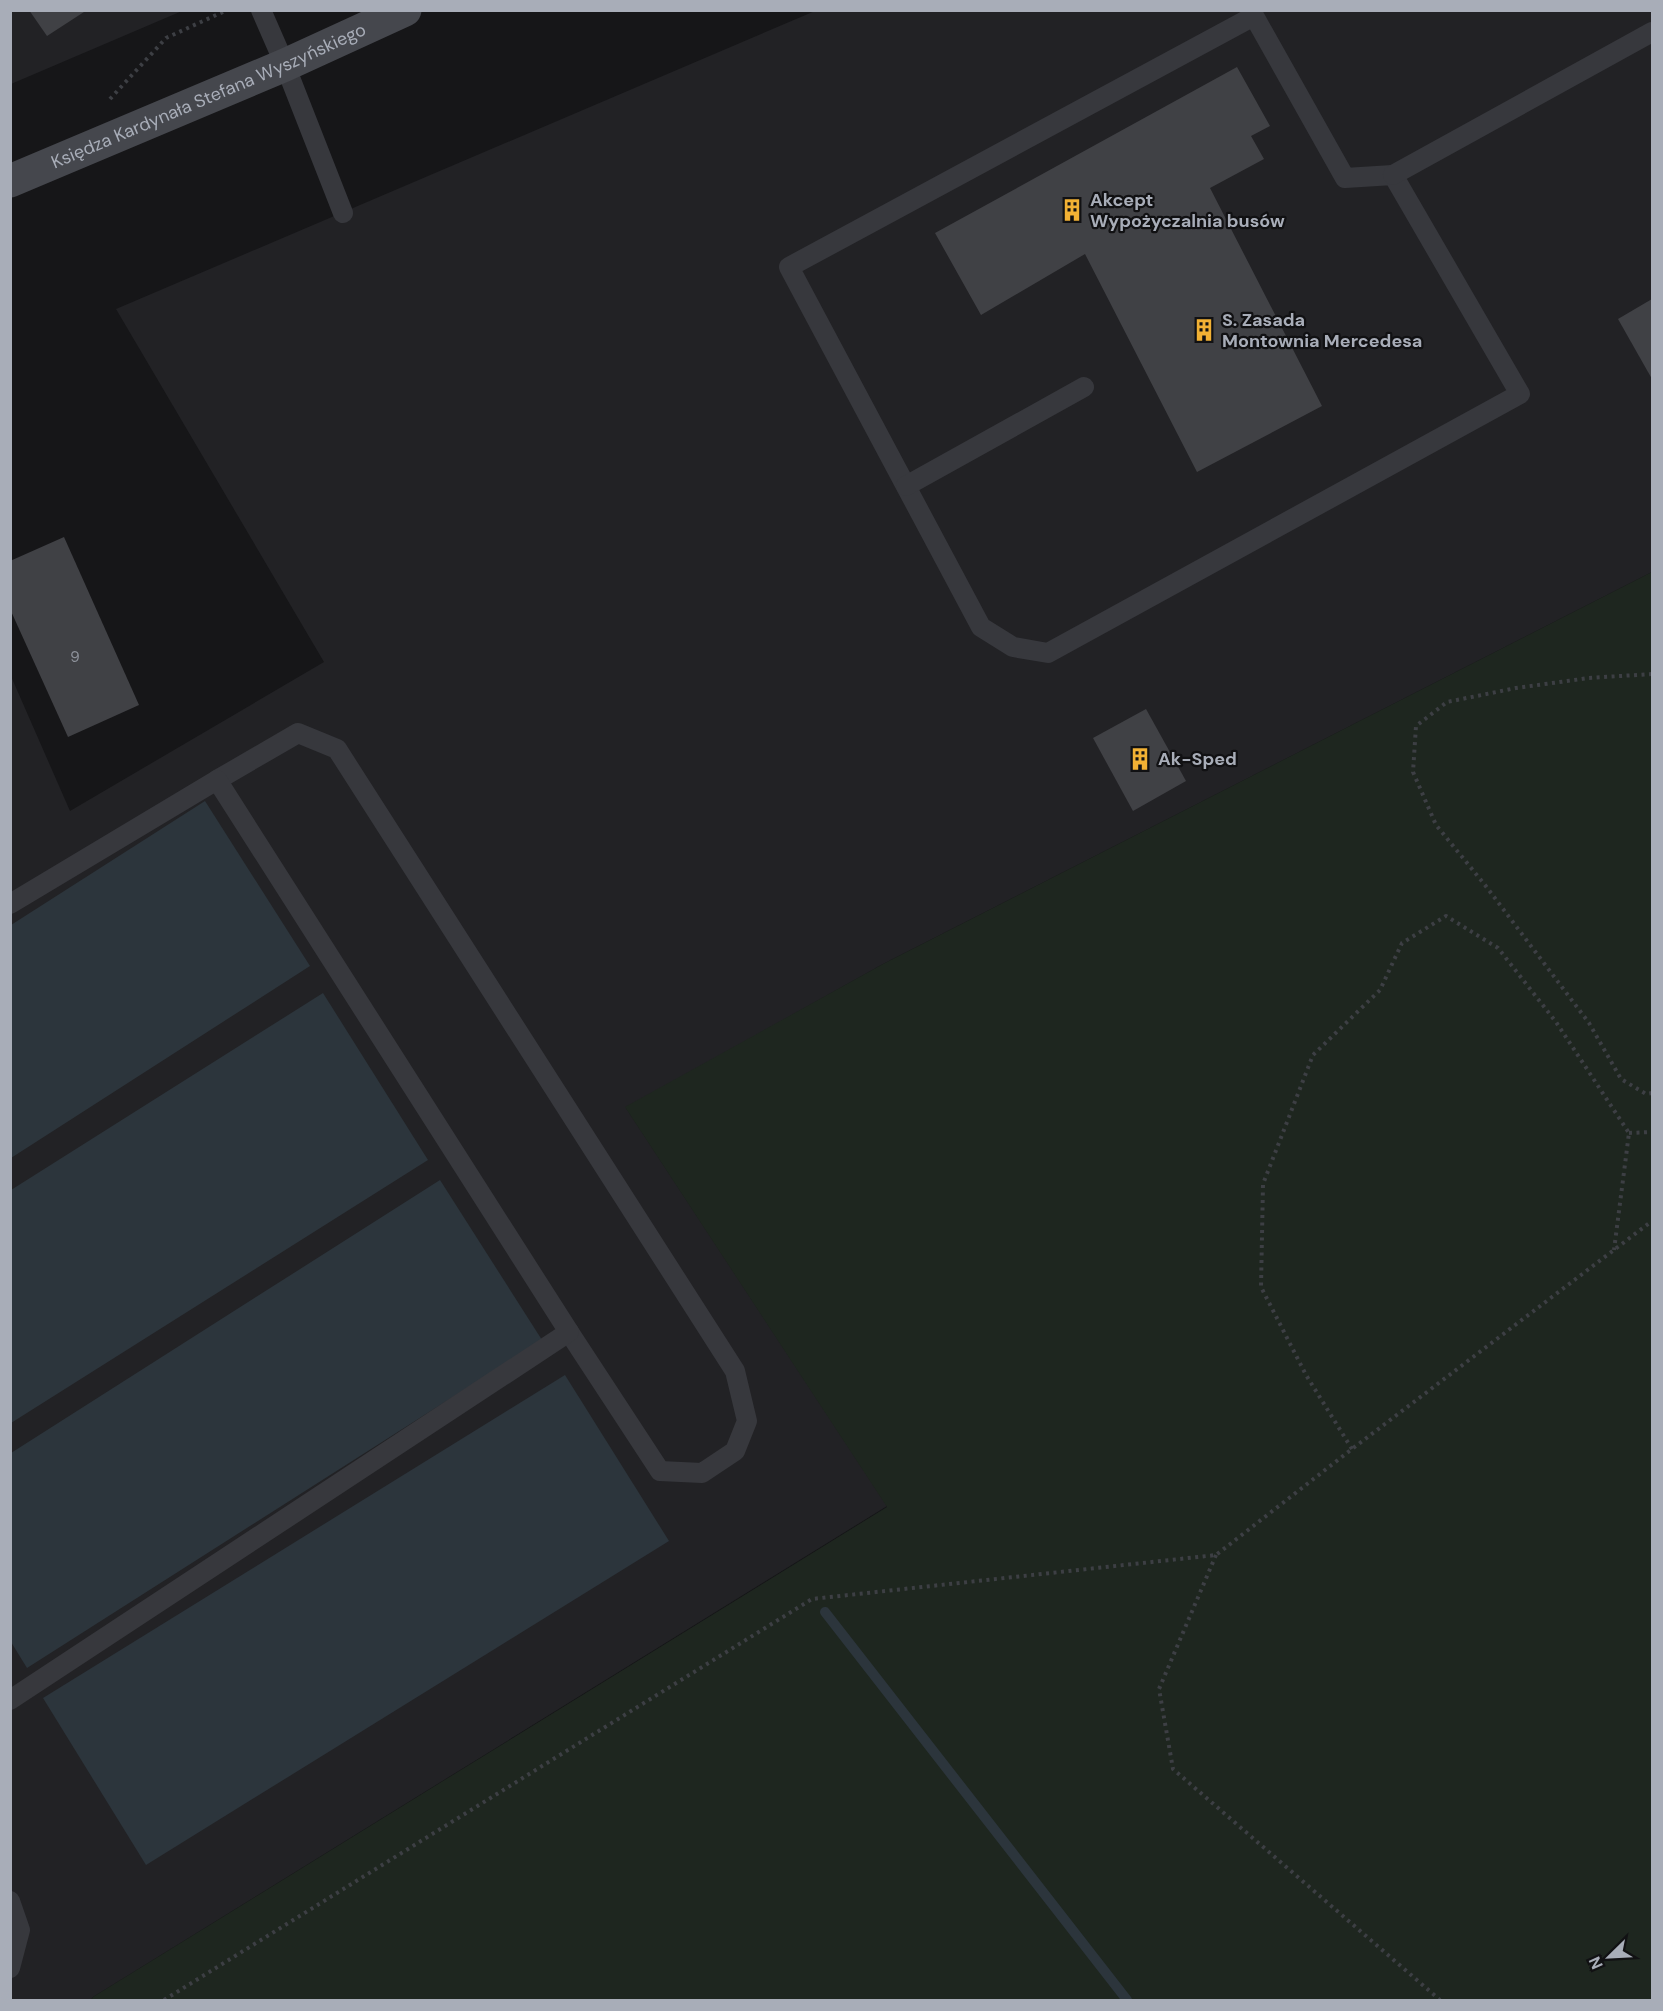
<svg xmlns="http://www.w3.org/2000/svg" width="1663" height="2011" font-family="'DM Sans',sans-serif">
<rect width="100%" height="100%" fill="#161618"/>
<g fill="#222225">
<path d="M 11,11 L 182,11 L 11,84 Z"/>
<path d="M 815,11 L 1652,11 L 1652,572 L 883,964 L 626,1108 L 887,1506 L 93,1997 L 91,2000 L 11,2000 L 10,674 L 70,811 L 324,662 L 116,309 Z"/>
</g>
<path fill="#1e261f" d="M 1652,572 L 1652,2000 L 91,2000 L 93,1997 L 887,1507 L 625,1107 L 883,964 Z"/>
<g fill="#2c353c">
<path d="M 205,801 L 310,966 L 11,1158 L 11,925 Z"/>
<path d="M 323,993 L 428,1160 L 11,1423 L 11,1190 Z"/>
<path d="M 440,1180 L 542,1340 L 27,1668 L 11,1642 L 11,1453 Z"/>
<path d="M 565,1375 L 669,1541 L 146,1865 L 43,1698 Z"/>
</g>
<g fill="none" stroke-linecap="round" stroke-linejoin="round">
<path stroke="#2c353c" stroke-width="10" d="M 825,1612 L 1127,2000"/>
</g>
<g fill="#404145">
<path d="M 29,10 L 87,10 L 47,36 Z"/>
<path d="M 1237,67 L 1270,126 L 1251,136 L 1264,159 L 1210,188 L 1322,406 L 1197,472 L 1085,254 L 981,315 L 935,233 Z"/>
<path d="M 1652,299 L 1652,379 L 1618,319 Z"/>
<path d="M 64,537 L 139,705 L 68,737 L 10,609 L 10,561 Z"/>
<path d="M 1146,709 L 1186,781 L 1133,811 L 1093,738 Z"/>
</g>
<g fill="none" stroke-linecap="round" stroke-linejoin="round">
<g stroke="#3d3f44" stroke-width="4" stroke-dasharray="3 4.5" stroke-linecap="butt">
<path d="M 110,99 L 166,38 L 227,10"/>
<path d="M 1652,674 L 1589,678 L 1516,688 L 1447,702 L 1416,726 L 1413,772 L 1436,825 L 1485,885 L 1589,1023 L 1621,1079 L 1646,1094 L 1652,1093"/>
<path d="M 1629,1133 L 1652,1132"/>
<path d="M 1352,1449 L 1306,1375 L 1261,1287 L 1263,1184 L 1313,1055 L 1380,990 L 1402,943 L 1446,916 L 1498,948 L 1556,1022 L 1629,1133 L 1614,1250"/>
<path d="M 1216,1555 L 1159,1689 L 1173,1769 L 1440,2000"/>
<path d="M 164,2000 L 812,1599 L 1216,1555 L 1352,1449 L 1652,1221"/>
</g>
<g stroke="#37383d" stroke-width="20">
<path d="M 261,10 L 285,65 L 343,213"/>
<path d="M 1251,10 L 1254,16 L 1345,178 L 1393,175 L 1520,394 L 1048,653 L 1013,647 L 981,627 L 789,267 L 1254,16"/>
<path d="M 1393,175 L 1652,32"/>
<path d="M 906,486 L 1084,387"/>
<path d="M 217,780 L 298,733 L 337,749 L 735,1371 L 747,1421 L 735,1451 L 702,1473 L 660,1471 L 569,1332"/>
<path d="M 10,904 L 217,780 L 569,1332 L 10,1700"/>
<path d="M 10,1901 L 20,1930 L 10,1968"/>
</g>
<path stroke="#45474d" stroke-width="33" id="s1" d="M 10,181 L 285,65 L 405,10"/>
</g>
<defs>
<g id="building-bare" transform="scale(1.8)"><path d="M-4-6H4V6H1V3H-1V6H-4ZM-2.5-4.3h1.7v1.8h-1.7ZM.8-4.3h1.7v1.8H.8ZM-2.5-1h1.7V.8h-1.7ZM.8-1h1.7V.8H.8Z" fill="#f2b134" stroke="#111113" stroke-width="2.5" paint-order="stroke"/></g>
</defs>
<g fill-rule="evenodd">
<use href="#building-bare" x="1072" y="210"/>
<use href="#building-bare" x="1204" y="330"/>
<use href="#building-bare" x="1140" y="759"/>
</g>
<g text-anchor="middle" stroke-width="4.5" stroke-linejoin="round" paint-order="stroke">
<g font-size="15" fill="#8e929b">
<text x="75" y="662">9</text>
</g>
<g font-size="18" fill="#a8adb8" stroke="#111113">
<text dy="6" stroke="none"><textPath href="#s1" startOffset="216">Księdza Kardynała Stefana Wyszyńskiego</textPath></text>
</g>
<g font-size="18" font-weight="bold" fill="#a8adb8" stroke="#111113" text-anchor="start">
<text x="1090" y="206">Akcept<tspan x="1090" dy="21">Wypożyczalnia busów</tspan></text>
<text x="1222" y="326">S. Zasada<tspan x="1222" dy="21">Montownia Mercedesa</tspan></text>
<text x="1158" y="765">Ak-Sped</text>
</g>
</g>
<rect width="1663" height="2011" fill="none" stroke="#a8adb8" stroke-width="24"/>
<g transform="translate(1609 1957) rotate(246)" stroke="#111113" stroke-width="4.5" paint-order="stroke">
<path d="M0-4.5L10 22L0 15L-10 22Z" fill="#a8adb8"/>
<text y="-9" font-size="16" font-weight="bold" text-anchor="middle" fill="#a8adb8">N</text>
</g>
</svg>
